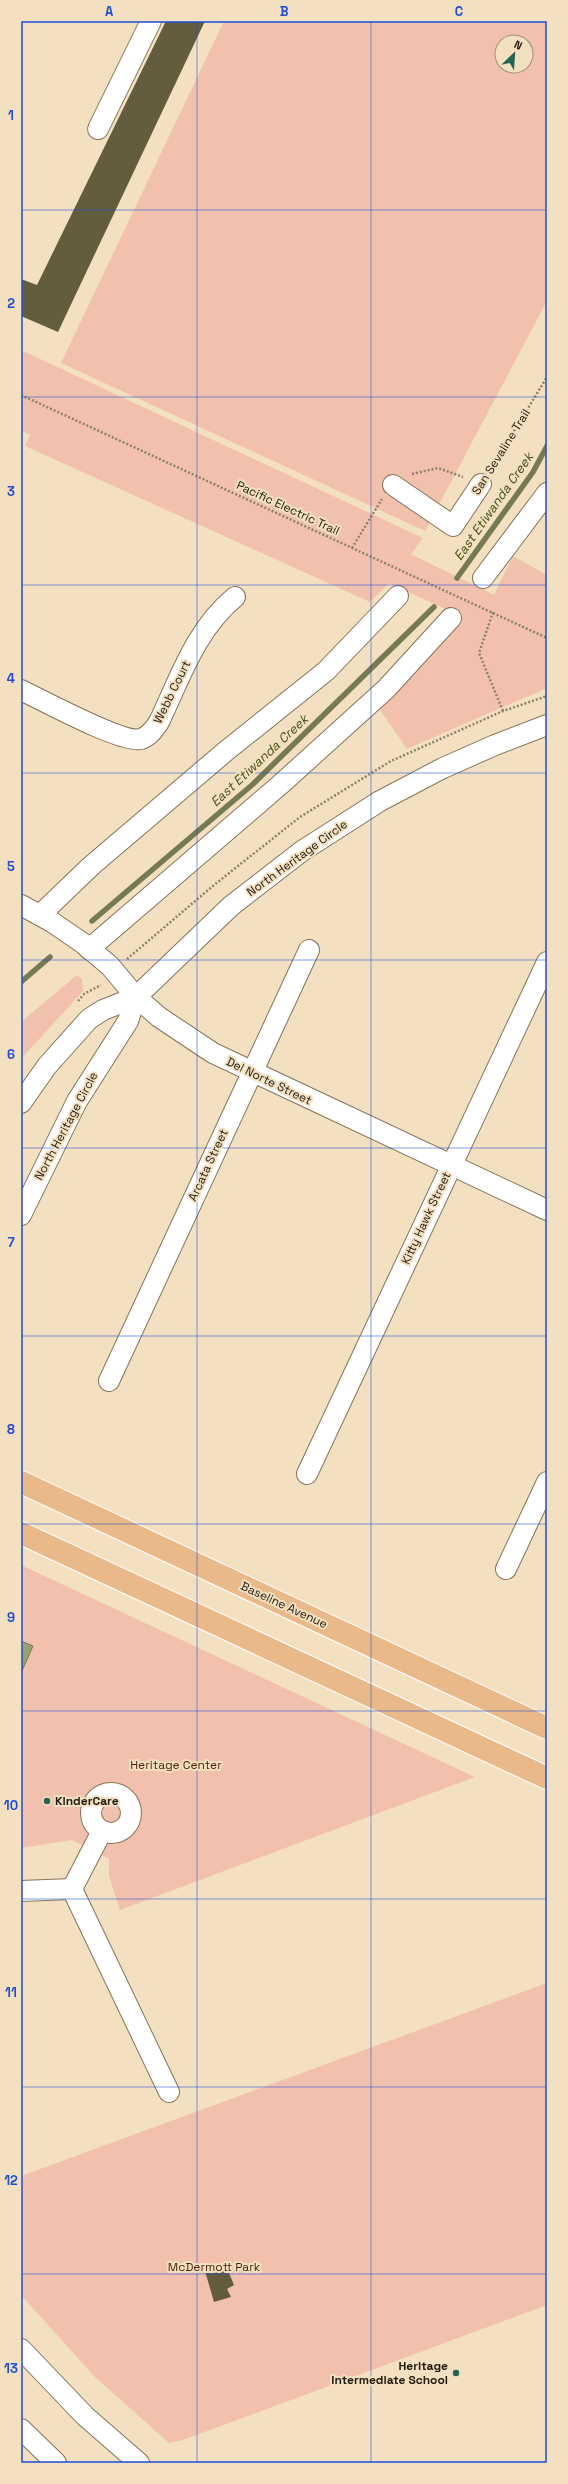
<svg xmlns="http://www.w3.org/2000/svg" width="568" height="2484" font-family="'Space Grotesk',sans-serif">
<rect width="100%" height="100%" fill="#f3e0c1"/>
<g fill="#f2c1ae" fill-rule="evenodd">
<path d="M 224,21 L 547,21 L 547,301 L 425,531 L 61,363 ZM 502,42 L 526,42 L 526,66 L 502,66 Z"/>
<path d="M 21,350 L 423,538 L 411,554 L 494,595 L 513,556 L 547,575 L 547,688 L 407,749 L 380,710 L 444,641 L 462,617 L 389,583 L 370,602 L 25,446 L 30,435 L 21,431 Z"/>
<path d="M 77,975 L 82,979 L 83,991 L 21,1059 L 21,1022 Z"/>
<path d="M 21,1565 L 475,1777 L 120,1910 L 109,1876 L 109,1859 L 72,1840 L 21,1848 Z"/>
<path d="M 547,1983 L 547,2305 L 183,2440 L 169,2443 L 94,2376 L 21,2295 L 21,2176 Z"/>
</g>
<path fill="#98a26f" stroke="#757a52" d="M 21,1641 L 33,1646 L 21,1673 Z"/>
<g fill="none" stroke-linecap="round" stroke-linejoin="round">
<g stroke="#757a52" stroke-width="5.5">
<path d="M 457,578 L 533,472 L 547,446"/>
<path d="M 92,921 L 252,785 L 434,607"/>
<path d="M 21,982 L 50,957"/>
</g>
</g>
<g fill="#635d3e">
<path d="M 166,21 L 205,21 L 58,332 L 21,316 L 21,279 L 37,285 Z"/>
<path d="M 225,2263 L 234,2285 L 227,2289 L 231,2297 L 214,2302 L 205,2271 Z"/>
</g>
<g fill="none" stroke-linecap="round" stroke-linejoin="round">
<g stroke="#857457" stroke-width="22">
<g id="minor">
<path d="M 98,129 L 151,21"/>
<path d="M 393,485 L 453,526 L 481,484"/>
<path d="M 483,578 L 547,493"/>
<path d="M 21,690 C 42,700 123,744 141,739 C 150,736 154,729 159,722 C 180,678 196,629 235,597"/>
<path d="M 21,905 L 52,922 L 84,944 L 110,966 L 136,997 L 159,1017 L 213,1053 L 547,1210"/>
<path d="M 40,915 L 91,866 L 226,751 L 326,671 L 398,596"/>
<path d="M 89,949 L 281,784 L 386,689 L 451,618"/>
<path d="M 21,1103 L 47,1066 L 89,1019 L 103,1010 L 136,997 L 231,906 L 302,851 L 380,801 L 443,768 L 495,745 L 547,725"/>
<path d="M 21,1215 L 77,1101 L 128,1021 L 136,997"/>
<path d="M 109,1381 L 309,950"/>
<path d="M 307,1474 L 547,962"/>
<path d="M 506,1569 L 547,1482"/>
<circle cx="111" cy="1813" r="20"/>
<path d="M 72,1889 L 169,2092"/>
<path d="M 72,1889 L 102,1831"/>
<path d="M 21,1891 L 72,1889"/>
<path d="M 21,2349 L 85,2416 L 139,2463"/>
<path d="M 21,2429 L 56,2463"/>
</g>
</g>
<g stroke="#fff" stroke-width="24">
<g id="major">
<path d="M 21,1482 L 547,1728"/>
<path d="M 21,1533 L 547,1778"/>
</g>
</g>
<g stroke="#8e816b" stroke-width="2.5" stroke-dasharray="2 2" stroke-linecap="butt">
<path d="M 21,395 L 547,638"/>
<path d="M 491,469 L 547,377"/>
<path d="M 412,474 L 438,468 L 463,477"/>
<path d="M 352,548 L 382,499"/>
<path d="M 493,612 L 479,653 L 503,711"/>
<path d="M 127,959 L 214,885 L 300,817 L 391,761 L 503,711 L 547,696"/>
<path d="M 78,1001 L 84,994 L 101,985"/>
</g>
<use href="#minor" stroke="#fff" stroke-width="20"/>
<use href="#major" stroke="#eab989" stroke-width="22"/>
</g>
<path fill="none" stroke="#1d4ed8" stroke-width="1" stroke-opacity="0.55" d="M 197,21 L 197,2463M 371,21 L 371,2463M 21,210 L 547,210M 21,397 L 547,397M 21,585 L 547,585M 21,773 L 547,773M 21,960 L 547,960M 21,1148 L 547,1148M 21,1336 L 547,1336M 21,1524 L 547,1524M 21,1711 L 547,1711M 21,1899 L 547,1899M 21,2087 L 547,2087M 21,2274 L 547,2274"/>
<g fill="#236554" stroke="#f3e0c1" stroke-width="1.5">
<circle cx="47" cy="1801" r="4"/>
<circle cx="456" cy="2373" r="4"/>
</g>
<g text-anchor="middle" stroke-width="4" stroke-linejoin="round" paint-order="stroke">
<g font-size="12" fill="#221b0f" stroke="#f3e0c1">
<text transform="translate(501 452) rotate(-58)" y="4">San Sevaline Trail</text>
<text transform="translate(288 508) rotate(25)" y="4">Pacific Electric Trail</text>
<text transform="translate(172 692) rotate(-64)" y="4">Webb Court</text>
<text transform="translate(297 858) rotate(-36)" y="4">North Heritage Circle</text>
<text transform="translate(269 1081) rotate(26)" y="4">Del Norte Street</text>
<text transform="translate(66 1126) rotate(-62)" y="4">North Heritage Circle</text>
<text transform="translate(208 1165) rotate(-65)" y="4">Arcata Street</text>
<text transform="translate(426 1218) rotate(-65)" y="4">Kitty Hawk Street</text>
<text transform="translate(284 1605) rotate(25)" y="4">Baseline Avenue</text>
</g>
<g font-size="12" fill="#4e1d07" stroke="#f3e0c1">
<text x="176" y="1769">Heritage Center</text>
<text x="214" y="2271">McDermott Park</text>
</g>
<g font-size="12" font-weight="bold" fill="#221b0f" stroke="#f3e0c1" text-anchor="start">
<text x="55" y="1805">KinderCare</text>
<text x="448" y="2370" text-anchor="end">Heritage<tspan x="448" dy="14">Intermediate School</tspan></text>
</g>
<g font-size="13" font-style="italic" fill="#475015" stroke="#f3e0c1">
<text transform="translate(493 506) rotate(-55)" y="5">East Etiwanda Creek</text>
<text transform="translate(259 760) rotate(-43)" y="5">East Etiwanda Creek</text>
</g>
</g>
<rect width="568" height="2484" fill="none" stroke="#f3e0c1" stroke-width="44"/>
<g transform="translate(514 54) rotate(25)"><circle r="19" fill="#f3e0c1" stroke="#9f917a"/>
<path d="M0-3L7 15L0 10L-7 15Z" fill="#236554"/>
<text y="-6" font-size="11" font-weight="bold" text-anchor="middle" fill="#221b0f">N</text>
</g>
<rect x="22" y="22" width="524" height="2440" fill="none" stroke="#1d4ed8" stroke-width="1.5"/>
<g font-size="13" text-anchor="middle" font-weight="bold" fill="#1d4ed8">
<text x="109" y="16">A</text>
<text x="284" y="16">B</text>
<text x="459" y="16">C</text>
<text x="11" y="120">1</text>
<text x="11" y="308">2</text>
<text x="11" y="496">3</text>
<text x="11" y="683">4</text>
<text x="11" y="871">5</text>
<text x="11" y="1059">6</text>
<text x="11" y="1247">7</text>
<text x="11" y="1434">8</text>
<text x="11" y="1622">9</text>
<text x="11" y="1810">10</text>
<text x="11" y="1997">11</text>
<text x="11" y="2185">12</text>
<text x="11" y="2373">13</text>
</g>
</svg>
